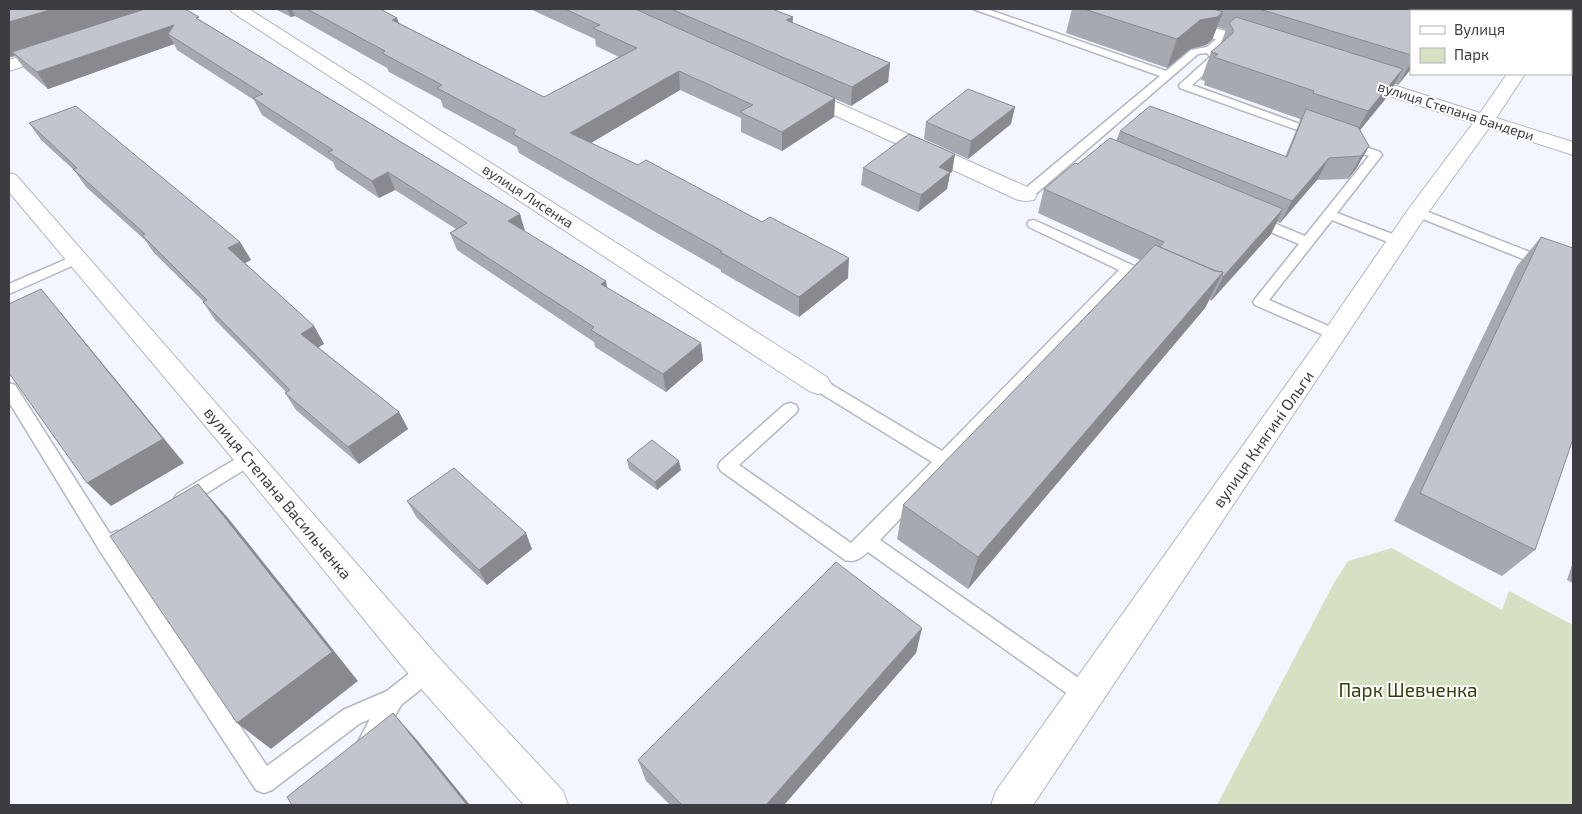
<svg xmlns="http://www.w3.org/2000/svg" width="1582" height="814" font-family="'Exo 2',sans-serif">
<rect width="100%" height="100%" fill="#f3f6ff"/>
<path fill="#d6e0c2" d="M 1392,548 L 1502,610 L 1509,591 L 1573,625 L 1573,805 L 1217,805 L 1334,583 L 1348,561 Z"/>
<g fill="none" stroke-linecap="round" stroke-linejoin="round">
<g stroke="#b4b7c0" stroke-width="3">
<g id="lane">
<path d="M 973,9 L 987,9 L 1166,71 L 1191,50 L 1207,47 L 1221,35 L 1229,35 L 1229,39 L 1216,50 L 1221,58 L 1220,60 L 1192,85 L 1322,132 L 1324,134 L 1322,136 L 1314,136 L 1180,88 L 1179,86 L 1180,84 L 1210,57 L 1207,53 L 1198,54 L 1031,198 L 1021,198 L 1020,195 L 1021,192 L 1160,76 Z"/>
<path d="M 1346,140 L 1380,152 L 1382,155 L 1337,213 L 1403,238 L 1405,241 L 1403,244 L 1393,244 L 1332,220 L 1269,300 L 1340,331 L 1343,335 L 1340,339 L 1335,340 L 1255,305 L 1253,302 L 1255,299 L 1299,244 L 1249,223 L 1247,220 L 1249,217 L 1259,217 L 1305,236 L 1369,156 L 1342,147 L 1340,144 Z"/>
<path d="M 1418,208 L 1573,269 L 1573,279 L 1413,215 L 1411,212 L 1413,209 Z"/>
<path d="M 1034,220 L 1143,270 L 1145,273 L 1143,276 L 1138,278 L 1130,275 L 880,540 L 1093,688 L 1096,695 L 1093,702 L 1086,705 L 1079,702 L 868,552 C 860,558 856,563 845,560 L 721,471 L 718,466 L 721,461 L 784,405 L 790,403 L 796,405 L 798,409 L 796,413 L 739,465 L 851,543 L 932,462 L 812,388 L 810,384 L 812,380 L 818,378 L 824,380 L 942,451 L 1119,270 L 1029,227 L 1027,224 L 1029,221 Z"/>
<path d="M 76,255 L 81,256 L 83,259 L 81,262 L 9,294 L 9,284 Z"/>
<path d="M 9,383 L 15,385 L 110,534 L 117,531 L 124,533 L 126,539 L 124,545 L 119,547 L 267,766 L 343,710 L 387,691 L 421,664 L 428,661 L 435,664 L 438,671 L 435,678 L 401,705 L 377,750 L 369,753 L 361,750 L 358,742 L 370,719 L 359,724 L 272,790 L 264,793 L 256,790 L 100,551 L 9,402 Z"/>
<path d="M 249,451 L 255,453 L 258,458 L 255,463 L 189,504 L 183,506 L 177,504 L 174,499 L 177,494 Z"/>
</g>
</g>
<g stroke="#b4b7c0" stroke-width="2">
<g id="street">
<path d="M 230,9 L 249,9 L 827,377 L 831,384 L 827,391 L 818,394 L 809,391 L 232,12 Z"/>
<path d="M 55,45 L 61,46 L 64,50 L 61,54 L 9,71 L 9,60 Z"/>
<path d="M 800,86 L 1034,190 L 1037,195 L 1034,200 L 1026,201 L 1018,200 L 793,96 L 791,92 L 793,88 Z"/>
<path d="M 9,173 L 16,175 L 440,659 L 563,791 L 568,805 L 524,805 L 416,683 L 239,466 L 9,192 Z"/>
</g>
</g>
<g stroke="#b4b7c0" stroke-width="2">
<g id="secondary">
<path d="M 1130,9 L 1154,9 L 1267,44 L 1270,48 L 1267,52 L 1261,53 L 1255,52 L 1132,12 Z"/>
<path d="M 1550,9 L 1566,9 L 1565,11 L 1549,11 Z"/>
<path d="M 1356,73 L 1480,113 L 1507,74 L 1525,74 L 1496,118 L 1573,142 L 1573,155 L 1489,128 L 1427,214 L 1033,805 L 991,805 L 996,791 L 1314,346 L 1410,207 L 1473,123 L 1349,83 L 1347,79 L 1349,75 Z"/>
</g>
</g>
<use href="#lane" fill="#fff" fill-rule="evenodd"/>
<use href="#street" fill="#fff" fill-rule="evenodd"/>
<use href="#secondary" fill="#fff" fill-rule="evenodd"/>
</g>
<g fill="#a7a9b0">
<path d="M 9,9 L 200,20 L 520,214 L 524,231 L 607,288 L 701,343 L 703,360 L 666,392 L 595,347 L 594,342 L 457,250 L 450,233 L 456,229 L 395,190 L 379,198 L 336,169 L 333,162 L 262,115 L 254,100 L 177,50 L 174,44 L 48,89 L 24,68 L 15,56 L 11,57 L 9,56 Z"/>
<path d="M 275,9 L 380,9 L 399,23 L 544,97 L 619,57 L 596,46 L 595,39 L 530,9 L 772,9 L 793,23 L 890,63 L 888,82 L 851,106 L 835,99 L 834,117 L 782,151 L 741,132 L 741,118 L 680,90 L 591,143 L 848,278 L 799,317 L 721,272 L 721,270 L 519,153 L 517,147 L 443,107 L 441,100 L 389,72 L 387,68 L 295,16 L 291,17 Z"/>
<path d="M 1072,9 L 1462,9 L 1460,11 L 1411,11 L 1411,69 L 1398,85 L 1395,84 L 1387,97 L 1360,130 L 1369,146 L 1356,169 L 1348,179 L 1317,180 L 1280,223 L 1277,222 L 1271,234 L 1211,301 L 1210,299 L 1205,308 L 968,589 L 897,539 L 903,505 L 1140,260 L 1038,213 L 1044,189 L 1078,164 L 1116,141 L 1120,131 L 1285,157 L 1300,121 L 1299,121 L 1300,119 L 1204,85 L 1205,81 L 1201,80 L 1211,52 L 1221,43 L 1226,30 L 1217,27 L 1212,40 L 1206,45 L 1190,49 L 1167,68 L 1066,33 Z"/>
<path d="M 926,122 L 1011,124 L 968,159 L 924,139 Z"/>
<path d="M 29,123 L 240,242 L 251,260 L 245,263 L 314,326 L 324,344 L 318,347 L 399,412 L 408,429 L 359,464 L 296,410 L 285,393 L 286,392 L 215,320 L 203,302 L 204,302 L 154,253 L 145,240 L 86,187 L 74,170 L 41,140 Z"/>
<path d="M 955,154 L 952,172 L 950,173 L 947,189 L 918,212 L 861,185 L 863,168 Z"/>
<path d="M 1541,237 L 1535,550 L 1502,576 L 1394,521 L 1517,266 Z"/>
<path d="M 627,460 L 681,470 L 657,490 L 629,469 Z"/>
<path d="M 407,501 L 532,549 L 487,585 L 417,518 Z"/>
<path d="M 1573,562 L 1573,583 L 1567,580 Z"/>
<path d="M 922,628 L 916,653 L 784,805 L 670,805 L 646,781 L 638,760 Z"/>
</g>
<g fill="#888a90">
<path d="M 53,9 L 160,9 L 12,52 L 15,56 L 11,57 L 9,55 L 9,22 Z"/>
<path d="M 287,9 L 292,9 L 295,16 L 291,17 Z"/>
<path d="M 1455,9 L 1462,9 L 1460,11 L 1452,11 Z"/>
<path d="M 1223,12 L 1212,40 L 1206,45 L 1190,49 L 1167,68 L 1177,39 L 1200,20 Z"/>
<path d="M 793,17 L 792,35 L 786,20 Z"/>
<path d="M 397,18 L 404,36 L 392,20 Z"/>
<path d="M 174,25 L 168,34 L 174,44 L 48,89 L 37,72 Z"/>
<path d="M 1411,62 L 1411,69 L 1398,85 Z"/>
<path d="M 890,63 L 888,82 L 851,106 L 852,87 Z"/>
<path d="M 1403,69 L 1387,97 L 1352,140 L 1368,111 Z"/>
<path d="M 679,71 L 680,90 L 574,153 L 570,133 Z"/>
<path d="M 835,98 L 834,117 L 782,151 L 782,132 Z"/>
<path d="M 1015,107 L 1011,124 L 968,159 L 971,141 Z"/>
<path d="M 1369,146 L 1356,169 L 1348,179 L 1361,156 Z"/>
<path d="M 955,154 L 952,172 L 950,173 L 947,189 L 918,212 L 921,195 L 939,167 Z"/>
<path d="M 1329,158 L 1317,180 L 1280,223 L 1292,201 Z"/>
<path d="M 388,172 L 395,190 L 379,198 L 372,181 Z"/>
<path d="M 1283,209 L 1271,234 L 1211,301 L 1223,277 Z"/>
<path d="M 520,214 L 525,231 L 508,221 Z"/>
<path d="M 240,242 L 251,260 L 239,266 L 228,248 Z"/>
<path d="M 849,258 L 848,278 L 799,317 L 799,297 Z"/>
<path d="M 1223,272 L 1205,308 L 968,589 L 978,557 Z"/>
<path d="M 606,281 L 609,298 L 601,284 Z"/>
<path d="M 41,289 L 62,314 L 184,463 L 111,506 L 87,483 Z"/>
<path d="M 314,326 L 324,344 L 312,351 L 301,334 Z"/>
<path d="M 701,343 L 703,360 L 666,392 L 663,374 Z"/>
<path d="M 399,412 L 408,429 L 359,464 L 348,447 Z"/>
<path d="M 679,461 L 681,470 L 657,490 L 655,482 Z"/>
<path d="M 198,484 L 228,518 L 358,681 L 271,749 L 237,723 Z"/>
<path d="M 526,533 L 532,549 L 487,585 L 479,570 Z"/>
<path d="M 922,628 L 916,653 L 784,805 L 766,805 Z"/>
<path d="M 393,713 L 417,740 L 470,805 L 467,805 Z"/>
</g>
<g fill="#c2c5cd" stroke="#888a90">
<path d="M 9,9 L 53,9 L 9,22 Z"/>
<path d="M 145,9 L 185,9 L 199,17 L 196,18 L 520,214 L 508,221 L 606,281 L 601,284 L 701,343 L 663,374 L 591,330 L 594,327 L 450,233 L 467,223 L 388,172 L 372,181 L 328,152 L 333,150 L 253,98 L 263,94 L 168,34 L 174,25 L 37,72 L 12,52 Z"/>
<path d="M 307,9 L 380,9 L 397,18 L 392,20 L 544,97 L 637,48 L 593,28 L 600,25 L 565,9 L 635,9 L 835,98 L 782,132 L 740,112 L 753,105 L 679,71 L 570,133 L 638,165 L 646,160 L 762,222 L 770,217 L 849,258 L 799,297 L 720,252 L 722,251 L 513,134 L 516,130 L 437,88 L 442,85 L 382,53 L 385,51 Z"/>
<path d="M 671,9 L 772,9 L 793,17 L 786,20 L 890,63 L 852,87 Z"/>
<path d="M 1084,9 L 1213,9 L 1223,12 L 1217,17 L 1200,20 L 1177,39 Z"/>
<path d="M 1259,9 L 1455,9 L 1452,11 L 1411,11 L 1411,55 Z"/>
<path d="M 1236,17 L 1403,69 L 1368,111 L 1313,93 L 1314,91 L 1214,57 L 1218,54 L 1211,52 L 1233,33 L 1233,29 L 1229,23 Z"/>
<path d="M 968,89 L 1015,107 L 971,141 L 926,122 Z"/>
<path d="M 76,106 L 240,242 L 228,248 L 314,326 L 301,334 L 399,412 L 348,447 L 285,393 L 290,390 L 203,302 L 207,300 L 142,235 L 145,234 L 73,169 L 77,168 L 29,123 Z"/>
<path d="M 1150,106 L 1287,157 L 1306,109 L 1358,127 L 1369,146 L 1361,156 L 1329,158 L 1292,201 L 1120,131 Z"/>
<path d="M 909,134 L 955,154 L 939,167 L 950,172 L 921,195 L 863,168 Z"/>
<path d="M 1110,138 L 1283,209 L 1223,277 L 1222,275 L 1223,272 L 1216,271 L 1160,247 L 1164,242 L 1044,189 L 1075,163 L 1078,164 Z"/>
<path d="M 1541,237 L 1573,248 L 1573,439 L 1535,550 L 1420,493 Z"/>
<path d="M 1155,245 L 1215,271 L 1223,272 L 978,557 L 903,505 Z"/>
<path d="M 41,289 L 163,439 L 87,483 L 9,373 L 9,304 Z"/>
<path d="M 652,440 L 679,461 L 655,482 L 627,460 Z"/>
<path d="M 454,468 L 526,533 L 479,570 L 407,501 Z"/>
<path d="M 198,484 L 332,652 L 237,723 L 110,536 Z"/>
<path d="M 836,562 L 922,628 L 766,805 L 682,805 L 638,760 Z"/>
<path d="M 393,713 L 467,805 L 292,805 L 287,797 Z"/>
</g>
<g text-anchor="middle" stroke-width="4" stroke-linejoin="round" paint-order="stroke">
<g font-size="14" fill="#3b3d40" stroke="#fff">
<text transform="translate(1456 111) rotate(18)" y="5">вулиця Степана Бандери</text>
<text transform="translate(528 196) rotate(33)" y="5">вулиця Лисенка</text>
</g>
<g font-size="16" fill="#3b3d40" stroke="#fff">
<text transform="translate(1263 439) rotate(-55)" y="6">вулиця Княгині Ольги</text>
<text transform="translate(278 493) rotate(50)" y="6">вулиця Степана Васильченка</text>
</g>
<g font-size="19" fill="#323f08" stroke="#fff">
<text x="1408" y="697">Парк Шевченка</text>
</g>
</g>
<rect width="1582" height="814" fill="none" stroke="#3b3d40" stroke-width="20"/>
<rect x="1410" y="10" width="162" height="65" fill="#ffffff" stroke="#b1b1b3"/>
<rect x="1420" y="26" width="25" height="8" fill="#ffffff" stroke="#b1b1b3"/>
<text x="1454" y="35" font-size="15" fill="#3b3d40">Вулиця</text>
<rect x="1420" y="48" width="25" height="15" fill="#d6e0c2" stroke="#b1b1b3"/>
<text x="1454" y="60" font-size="15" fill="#3b3d40">Парк</text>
</svg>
